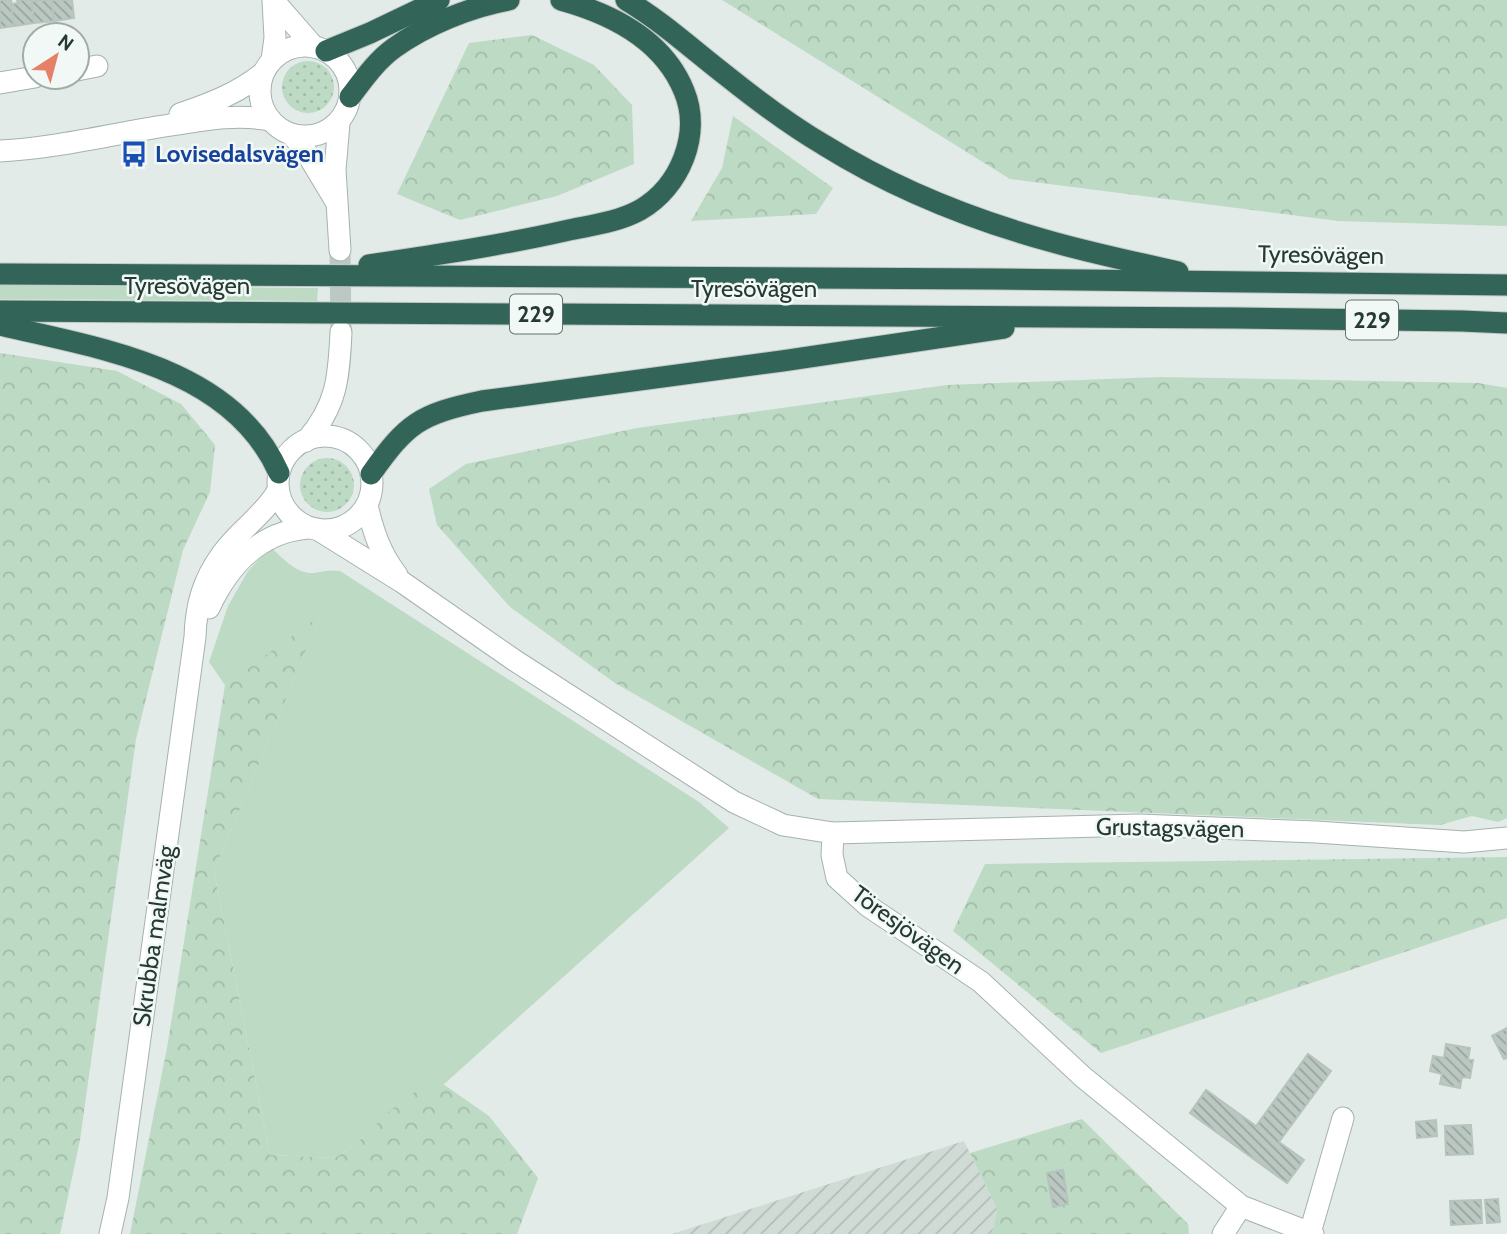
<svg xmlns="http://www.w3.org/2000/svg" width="1507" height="1234" font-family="Cabin,sans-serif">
<defs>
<pattern id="industrial-furrows" width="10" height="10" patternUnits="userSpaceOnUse" patternTransform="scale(1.75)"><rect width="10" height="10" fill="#d0dbd6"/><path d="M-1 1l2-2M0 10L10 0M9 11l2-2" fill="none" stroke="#b2bdb8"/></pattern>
<pattern id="forest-crowns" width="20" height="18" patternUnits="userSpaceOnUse" patternTransform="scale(1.75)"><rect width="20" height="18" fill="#bddac4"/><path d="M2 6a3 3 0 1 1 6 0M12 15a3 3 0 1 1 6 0" fill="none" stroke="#a2bca9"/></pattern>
<pattern id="park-dots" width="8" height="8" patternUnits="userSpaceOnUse" patternTransform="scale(1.75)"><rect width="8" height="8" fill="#bddac4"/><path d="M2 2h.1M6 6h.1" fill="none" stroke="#a2bca9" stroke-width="1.8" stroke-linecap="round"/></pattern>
<pattern id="building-back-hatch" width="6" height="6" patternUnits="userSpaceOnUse" patternTransform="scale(1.75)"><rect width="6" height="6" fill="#bbc8c2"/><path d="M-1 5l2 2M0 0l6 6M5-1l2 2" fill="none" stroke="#98a39e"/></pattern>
</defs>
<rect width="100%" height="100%" fill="#e2ebe7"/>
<path fill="url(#industrial-furrows)" d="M 964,1141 L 997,1209 L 992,1234 L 672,1234 Z"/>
<g fill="#bddac4">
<path d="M 0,285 L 318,288 L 317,301 L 0,299 Z"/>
<path d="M 271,547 C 282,558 295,572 310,573 C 321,573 326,569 340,571 L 699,802 L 729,828 L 442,1086 L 391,1111 L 357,1143 L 335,1158 L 270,1155 L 214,871 L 320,617 L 225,685 L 209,662 L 228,606 L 248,571 Z"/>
</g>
<g fill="url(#forest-crowns)">
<path d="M 722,0 L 1507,0 L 1507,226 L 1338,221 L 1010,179 Z"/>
<path d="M 532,35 L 594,65 L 632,105 L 634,164 L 557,196 L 460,220 L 397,194 L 469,43 Z"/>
<path d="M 733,116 L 833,188 L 816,214 L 691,221 L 722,168 Z"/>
<path d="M 0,353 L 117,371 L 181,404 L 215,445 L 210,492 L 183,550 L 136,739 L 80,1140 L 60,1234 L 0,1234 Z"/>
<path d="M 1160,377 L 1478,383 L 1507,388 L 1507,818 L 1498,822 L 1472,816 L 1440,825 L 818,799 L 615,683 L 510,607 L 437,525 L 429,489 L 466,464 L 637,428 L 947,385 Z"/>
<path d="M 321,615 L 214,871 L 270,1155 L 335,1158 L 357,1143 L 391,1110 L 420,1088 L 443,1084 L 489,1116 L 538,1178 L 517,1234 L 130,1234 L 167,1048 L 225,685 Z"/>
<path d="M 1507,857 L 1507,918 L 1101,1053 L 953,931 L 985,864 Z"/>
<path d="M 1082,1119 L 1188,1224 L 1189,1234 L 992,1234 L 997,1209 L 970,1153 Z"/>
</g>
<g fill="url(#park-dots)">
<circle cx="308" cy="87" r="26"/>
<circle cx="327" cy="485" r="27"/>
</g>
<g fill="url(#building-back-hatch)" stroke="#b5c4bd" stroke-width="2">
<path d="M 0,0 L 11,0 L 14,26 L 0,28 Z"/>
<path d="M 17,0 L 31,0 L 34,23 L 14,26 L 11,4 L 18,3 Z"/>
<path d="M 52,0 L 54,21 L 34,23 L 32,1 Z"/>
<path d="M 52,0 L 72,0 L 74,18 L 54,21 Z"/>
<path d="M 1507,1028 L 1507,1058 L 1504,1059 L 1492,1036 Z"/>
<path d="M 1446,1044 L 1470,1048 L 1468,1060 L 1473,1060 L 1470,1078 L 1462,1077 L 1460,1088 L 1440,1084 L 1442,1074 L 1430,1071 L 1433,1056 L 1444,1058 Z"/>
<path d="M 1308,1054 L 1331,1071 L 1279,1142 L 1304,1160 L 1287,1183 L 1190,1113 L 1206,1090 L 1256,1126 Z"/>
<path d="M 1436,1120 L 1437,1136 L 1417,1138 L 1416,1122 Z"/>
<path d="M 1471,1125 L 1473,1154 L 1446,1155 L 1445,1126 Z"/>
<path d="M 1063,1170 L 1068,1204 L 1053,1207 L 1047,1173 Z"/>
<path d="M 1498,1199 L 1500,1222 L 1487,1223 L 1485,1200 Z"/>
<path d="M 1481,1200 L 1482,1223 L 1451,1225 L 1450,1201 Z"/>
</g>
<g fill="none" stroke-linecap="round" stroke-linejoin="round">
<path stroke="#bcc8c3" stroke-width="21" stroke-dasharray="21 10" stroke-linecap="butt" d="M 340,250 L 341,332"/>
<g stroke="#a5b2ad" stroke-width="23">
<g id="minor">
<path d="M 274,1 L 314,47"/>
<circle cx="305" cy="91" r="45"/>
<path d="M 272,60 L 275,38 L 273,0"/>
<path d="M 77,70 L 97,66"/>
<path d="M 0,83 L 35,77"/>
<path d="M 180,114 C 212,103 236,94 263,73"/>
<path d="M 339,123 L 335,170 L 340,250"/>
<path d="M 292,135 L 305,150 L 335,200"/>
<path d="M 0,151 C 60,148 118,132 178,124 C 209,119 239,114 270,120"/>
<circle cx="325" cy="483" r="47"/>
<path d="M 306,441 C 337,406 339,377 341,332"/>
<path d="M 367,505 C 373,531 380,553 397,575"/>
<path d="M 317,529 L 402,582 L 514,660 L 734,802 L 783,825 L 833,833 L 832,855 L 837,878 L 868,906 L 981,982 L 1083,1077 L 1241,1206 L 1313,1234"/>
<path d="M 209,608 C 229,565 259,532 308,528"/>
<path d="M 833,833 L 1139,825 L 1316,832 L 1464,842 L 1507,838"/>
<path d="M 1310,1233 L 1343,1118"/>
<path d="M 110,1234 L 118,1198 L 195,637 C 196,605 203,580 222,554 C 238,531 263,516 277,492"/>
<path d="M 1223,1234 L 1241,1206"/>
</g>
</g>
<g stroke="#c2c8c6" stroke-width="23">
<g id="highway">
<path d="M 626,0 C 663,22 694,51 728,77 C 758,101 790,125 824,145 C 893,188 970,219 1049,241 C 1091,253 1135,262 1178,272"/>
<path d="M 326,51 L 370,33 L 439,0"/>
<path d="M 350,97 C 363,80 376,61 394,48 C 426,25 470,7 509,0"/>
<path d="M 369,265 C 436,255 503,245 569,230 C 593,225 618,222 640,210 C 680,187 702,134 684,91 C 663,39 612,14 561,0"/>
<path d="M 0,274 L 995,279 L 1507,285"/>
<path d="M 0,311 L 1237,318 L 1462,321 L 1507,323"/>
<path d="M 0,325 C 101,349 232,367 279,473"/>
<path d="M 371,474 C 407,423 420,414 482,401 L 782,361 L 1004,328"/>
</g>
</g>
<use href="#minor" stroke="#fff" stroke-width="21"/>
<use href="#highway" stroke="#326458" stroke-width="21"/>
</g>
<defs>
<g id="bus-bare" transform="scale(2.1)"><path d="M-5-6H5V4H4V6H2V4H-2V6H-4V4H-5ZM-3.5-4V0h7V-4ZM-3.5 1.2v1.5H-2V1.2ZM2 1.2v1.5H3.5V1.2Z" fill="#1a4fb4" stroke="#f2f8f5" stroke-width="2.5" paint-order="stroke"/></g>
</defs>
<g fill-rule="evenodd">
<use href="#bus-bare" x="134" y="154"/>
</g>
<g text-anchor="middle" stroke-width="5" stroke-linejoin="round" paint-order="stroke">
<g fill="#f2f8f5" stroke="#62736d" stroke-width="2">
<rect x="510" y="294.5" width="52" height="39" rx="5"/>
<rect x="1346" y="300.5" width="52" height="39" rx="5"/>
</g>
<g font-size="23" font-weight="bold" fill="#243a33">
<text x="536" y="322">229</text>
<text x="1372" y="328">229</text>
</g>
<g font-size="24" font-weight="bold" fill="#164399" stroke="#f2f8f5" text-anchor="start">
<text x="155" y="162">Lovisedalsvägen</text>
</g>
<g font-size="24" fill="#243a33" stroke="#f2f8f5">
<text transform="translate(1321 255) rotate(1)" y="8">Tyresövägen</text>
<text x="187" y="294">Tyresövägen</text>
<text x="754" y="297">Tyresövägen</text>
<text transform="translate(1170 828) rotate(1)" y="8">Grustagsvägen</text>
<text transform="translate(908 930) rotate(36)" y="8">Töresjövägen</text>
<text transform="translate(154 936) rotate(-82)" y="8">Skrubba malmväg</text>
</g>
</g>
<g transform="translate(56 56) rotate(36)"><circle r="33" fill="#f2f8f5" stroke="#a0aca7" stroke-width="2"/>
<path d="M0-5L12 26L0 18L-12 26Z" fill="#e58166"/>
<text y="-10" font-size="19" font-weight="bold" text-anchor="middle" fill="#243a33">N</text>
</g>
</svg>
